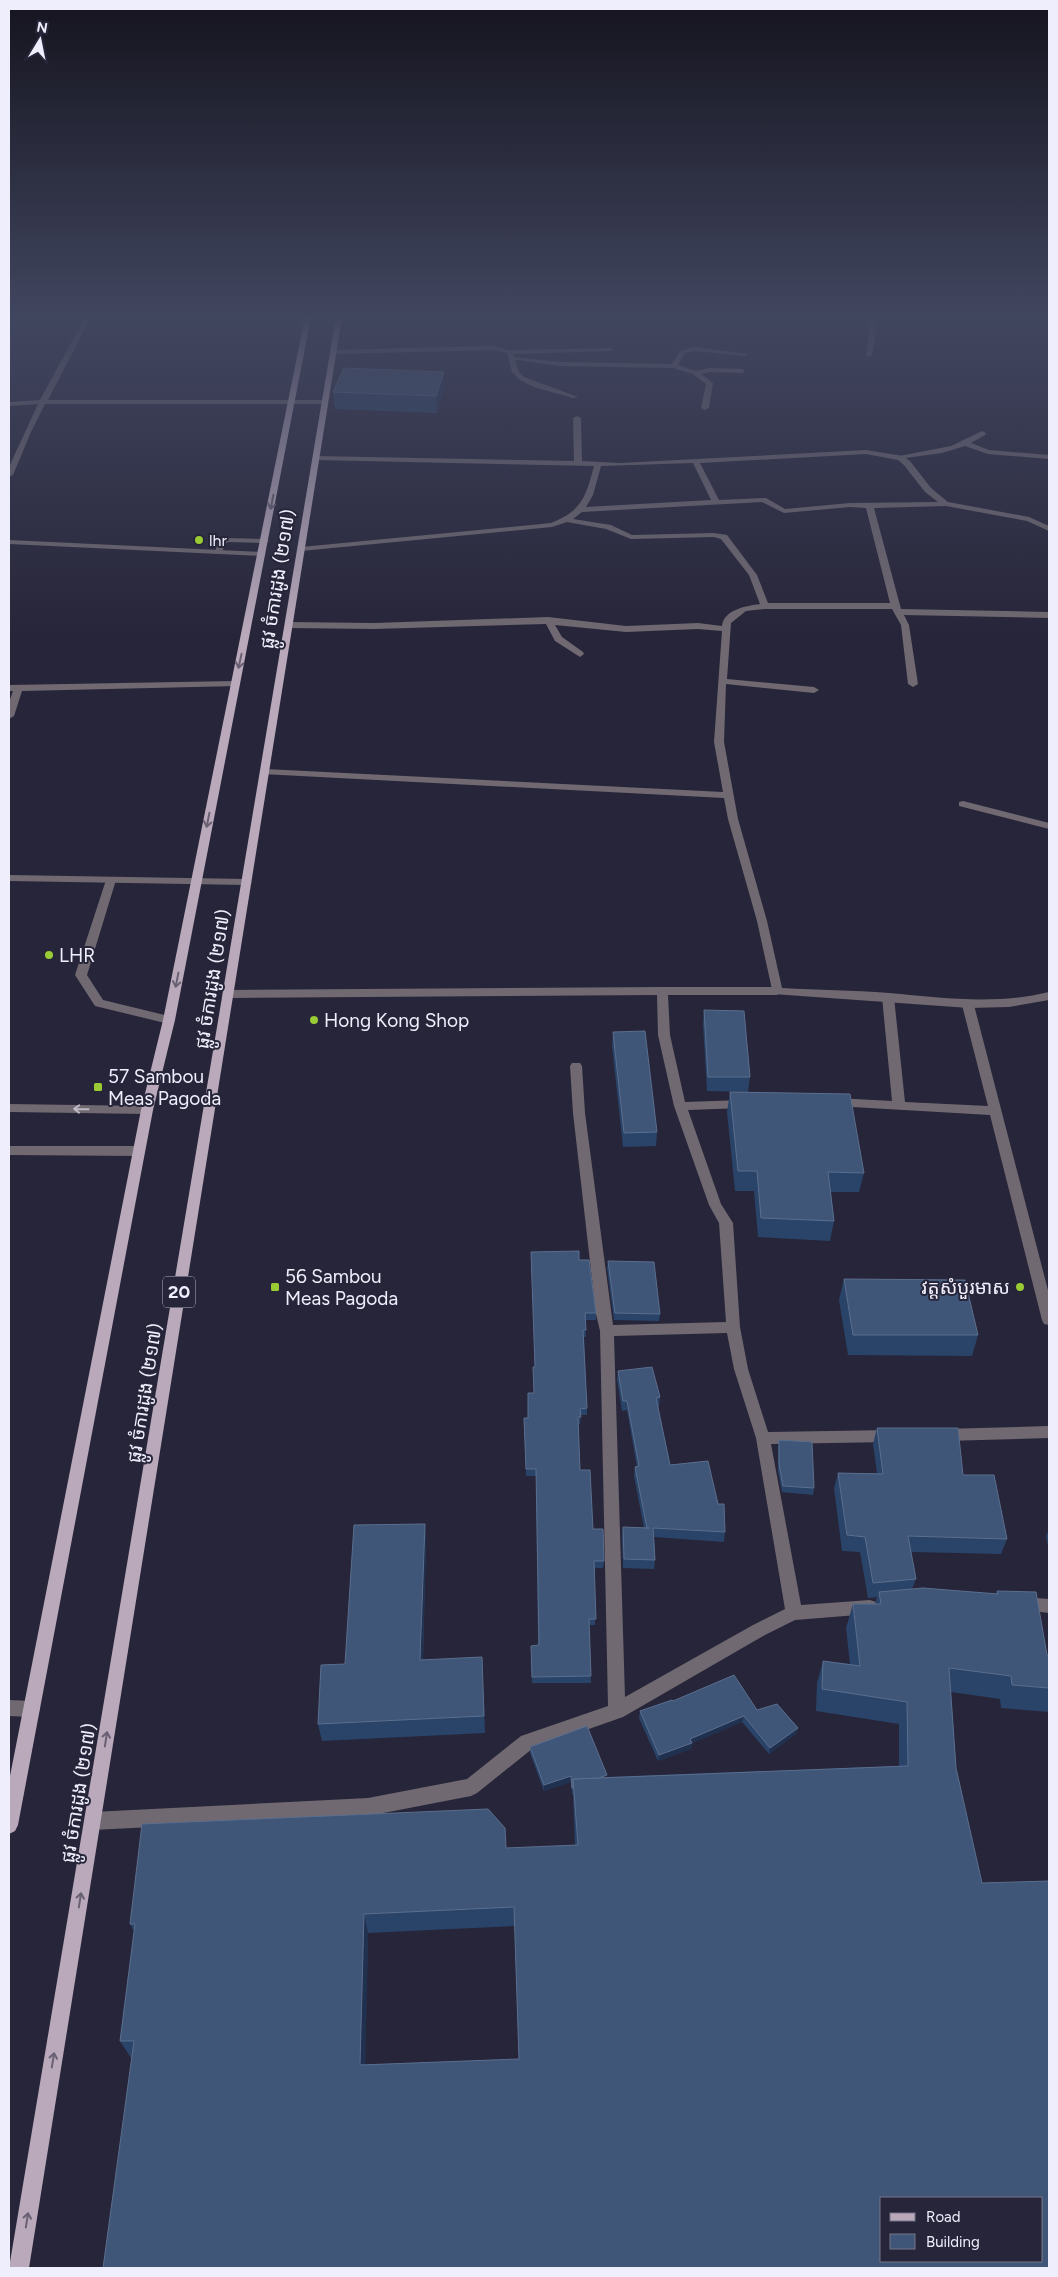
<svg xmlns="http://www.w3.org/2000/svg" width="1058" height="2277" font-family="Figtree,'Noto Sans Khmer',sans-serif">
<rect width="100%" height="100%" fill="#272539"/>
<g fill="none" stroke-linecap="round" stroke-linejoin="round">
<g fill="#706971" fill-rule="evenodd">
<path d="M 695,347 L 748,354 L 745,356 L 695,351 L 685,353 L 678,365 L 695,371 L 710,368 L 742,369 L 745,371 L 742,373 L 710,372 L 701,374 L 713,383 L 709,408 L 705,410 L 701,408 L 706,384 L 693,374 L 673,368 L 560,366 L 510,359 L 513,357 L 560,362 L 672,364 L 680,351 Z"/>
<path d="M 611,348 L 614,350 L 613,351 L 511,354 L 508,352 L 511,350 Z"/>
<path d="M 982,431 L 986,433 L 985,435 L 971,443 L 989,450 L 1049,455 L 1049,459 L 988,454 L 965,446 L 942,453 L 898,459 L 894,457 L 951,446 Z"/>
<path d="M 223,538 L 265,539 L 269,541 L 265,543 L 228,542 L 225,544 L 221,554 L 215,554 L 217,543 Z"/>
<path d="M 963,801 L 1049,823 L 1049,829 L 959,806 L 959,802 Z"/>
<path d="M 111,877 L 116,880 L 87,975 L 103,1000 L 173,1017 L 175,1020 L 173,1023 L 169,1024 L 95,1006 L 75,975 L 106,880 Z"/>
<path d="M 663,987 L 777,987 L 783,991 L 777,995 L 668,995 L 670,1035 L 685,1102 L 743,1100 L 749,1104 L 743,1108 L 688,1110 L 721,1204 L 733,1223 L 740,1327 L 748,1369 L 768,1432 L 891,1430 L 896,1432 L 898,1436 L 896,1440 L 891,1442 L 771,1444 L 801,1605 L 870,1600 L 876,1602 L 878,1607 L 876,1612 L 870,1614 L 795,1620 L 765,1635 L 623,1717 L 532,1749 L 477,1793 L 471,1796 L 368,1816 L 93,1830 L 87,1827 L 84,1821 L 87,1815 L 93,1812 L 368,1798 L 467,1779 L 521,1736 L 608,1706 L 600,1331 L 596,1314 L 573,1113 L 570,1066 L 572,1063 L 580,1063 L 582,1066 L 585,1113 L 613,1325 L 726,1322 L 719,1223 L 709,1205 L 674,1106 L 658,1035 L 657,995 L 228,998 L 222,994 L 228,990 ZM 727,1333 L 734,1369 L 756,1438 L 785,1609 L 753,1625 L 625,1697 L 614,1336 Z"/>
<path d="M 888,993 L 894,997 L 905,1102 L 988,1106 L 962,1005 L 968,1001 L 974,1005 L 1049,1294 L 1049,1325 L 1044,1324 L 1042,1320 L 990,1115 L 835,1106 L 829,1102 L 835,1098 L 892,1101 L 882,997 Z"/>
<path d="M 9,1104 L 147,1106 L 153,1110 L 147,1114 L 9,1112 Z"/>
<path d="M 9,1146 L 139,1146 L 145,1151 L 139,1156 L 9,1155 Z"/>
<path d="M 1049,1426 L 1049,1438 L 943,1441 L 938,1439 L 936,1435 L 938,1431 L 943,1429 Z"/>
<path d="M 1022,1597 L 1049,1599 L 1049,1613 L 1016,1609 L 1014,1604 L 1016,1599 Z"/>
</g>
<g fill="#706971" fill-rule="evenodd">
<path d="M 85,317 L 91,317 L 48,400 L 325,400 L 328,402 L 325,404 L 45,404 L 31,432 L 13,475 L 9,477 L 9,467 L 38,404 L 9,406 L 9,402 L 40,400 Z"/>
<path d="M 872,317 L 878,317 L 872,355 L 869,357 L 866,355 Z"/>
<path d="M 494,346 L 512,351 L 519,372 L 524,377 L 578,397 L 573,398 L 534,387 L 520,380 L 512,372 L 507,353 L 494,350 L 333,354 L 330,352 L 333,350 Z"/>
<path d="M 577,416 L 581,418 L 582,461 L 620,463 L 866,450 L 903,456 L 910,461 L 931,488 L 948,502 L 1029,517 L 1049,526 L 1049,531 L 1027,521 L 946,506 L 874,508 L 901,609 L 1049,612 L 1049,618 L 904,615 L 909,625 L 918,684 L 913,687 L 908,684 L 901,625 L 892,609 L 765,609 L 746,611 L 731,623 L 727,679 L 814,687 L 819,690 L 814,693 L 726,684 L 724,742 L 738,819 L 767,921 L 782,988 C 818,990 853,990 889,993 C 944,998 995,1005 1049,992 L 1049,1000 L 1009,1007 L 969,1008 L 773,994 L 757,921 L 728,819 L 724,798 L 262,774 L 260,772 L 265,769 L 723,792 L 714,742 L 722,631 L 698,629 L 626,632 L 555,625 L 562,637 L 583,652 L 584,654 L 580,657 L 555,641 L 546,624 L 374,629 L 289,628 L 285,625 L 289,622 L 374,623 L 548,617 L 626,626 L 698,623 L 722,626 C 724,609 747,606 760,604 L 749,575 L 721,539 L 714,537 L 631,539 L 606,529 L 567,522 L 552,527 L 301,551 L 297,549 L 301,547 L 551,523 C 582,511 586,496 594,466 L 316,460 L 312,458 L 316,456 L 574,461 L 573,418 ZM 866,454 L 898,460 L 904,465 L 925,492 L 938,502 L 850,503 L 785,509 L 766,498 L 719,500 L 700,463 ZM 693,463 L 711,500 L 586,507 L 593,495 L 601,466 ZM 762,502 L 784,513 L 850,507 L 866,508 L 890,603 L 768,603 L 757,575 L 727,535 L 714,533 L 632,535 L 611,525 L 573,519 L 582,512 Z"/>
<path d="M 9,540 L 262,552 L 266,554 L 262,556 L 9,544 Z"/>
<path d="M 235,681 L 240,684 L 238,686 L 22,691 L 14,716 L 9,719 L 9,702 L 13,691 L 9,691 L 9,685 Z"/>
<path d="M 9,1700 L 32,1701 L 38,1703 L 40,1709 L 38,1715 L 32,1717 L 9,1716 Z"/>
</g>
<path fill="#706971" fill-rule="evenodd" d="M 9,875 L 247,879 L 252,882 L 247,885 L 9,881 Z"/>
<g fill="#b9a9bb" fill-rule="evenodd">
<path d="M 305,317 L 311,317 L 175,1020 L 153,1110 L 18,1825 L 15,1831 L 9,1834 L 9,1781 L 141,1110 L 163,1020 Z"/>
<path d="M 336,317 L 342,317 L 29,2268 L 9,2268 Z"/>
</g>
</g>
<g fill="#2a4469" fill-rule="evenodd">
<path d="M 444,372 L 444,389 L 437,413 L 335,409 L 333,392 Z"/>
<path d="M 704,1010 L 750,1077 L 748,1092 L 707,1091 L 703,1024 Z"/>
<path d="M 613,1032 L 657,1132 L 656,1146 L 623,1147 L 612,1046 Z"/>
<path d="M 730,1092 L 864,1173 L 859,1192 L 831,1192 L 834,1221 L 830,1241 L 758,1237 L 754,1191 L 735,1191 L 727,1112 Z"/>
<path d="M 579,1260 L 596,1313 L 596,1320 L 585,1320 L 586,1337 L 584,1337 L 587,1408 L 587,1415 L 581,1415 L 580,1424 L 578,1424 L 580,1470 L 593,1529 L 604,1561 L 603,1568 L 595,1568 L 595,1625 L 589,1625 L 591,1683 L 532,1683 L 531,1646 L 538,1645 L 536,1476 L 526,1476 L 525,1450 L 524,1418 L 528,1418 L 534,1393 Z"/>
<path d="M 608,1261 L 660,1314 L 659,1321 L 614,1320 L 607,1268 Z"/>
<path d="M 844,1279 L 978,1335 L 972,1356 L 848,1355 L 839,1300 Z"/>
<path d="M 618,1371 L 660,1397 L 659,1407 L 658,1407 L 670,1465 L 725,1532 L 724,1542 L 654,1537 L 655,1560 L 654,1569 L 623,1568 L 622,1536 L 623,1527 L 644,1528 L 634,1476 L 635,1467 L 637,1467 L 627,1410 L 622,1411 L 617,1380 Z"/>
<path d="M 877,1428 L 963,1475 L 1007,1539 L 1001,1554 L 911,1552 L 916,1579 L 912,1589 L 996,1594 L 997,1591 L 1047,1655 L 1049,1655 L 1049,1712 L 1001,1708 L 1000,1699 L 951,1692 L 956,1768 L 1049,2268 L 131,2058 L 120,2041 L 134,1931 L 130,1924 L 506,1848 L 575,1845 L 573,1794 L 572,1794 L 571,1782 L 544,1791 L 530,1753 L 530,1747 L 606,1777 L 899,1766 L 899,1724 L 816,1711 L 817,1683 L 823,1661 L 850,1664 L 846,1628 L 853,1604 L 875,1604 L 877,1597 L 868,1598 L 860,1552 L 842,1551 L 834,1488 L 838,1473 L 877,1473 L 873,1444 ZM 515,1926 L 519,2059 L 365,2065 L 368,1933 Z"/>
<path d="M 779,1440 L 814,1488 L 813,1495 L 782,1492 L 778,1471 L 778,1447 Z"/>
<path d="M 425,1524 L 426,1543 L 423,1660 L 482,1657 L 485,1733 L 322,1741 L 318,1724 L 345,1664 Z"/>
<path d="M 1049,1529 L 1049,1551 L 1046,1536 Z"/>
<path d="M 673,1701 L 757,1710 L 798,1728 L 796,1734 L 769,1754 L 742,1722 L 692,1743 L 691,1749 L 658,1761 L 639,1718 L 640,1711 Z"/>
</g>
<g fill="#20304f">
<path d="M 444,372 L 444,389 L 437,413 L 436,396 Z"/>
<path d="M 425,1524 L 426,1543 L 422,1678 L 420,1660 Z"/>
<path d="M 744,1716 L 742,1722 L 692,1743 L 691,1749 L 658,1761 L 659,1755 L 690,1739 Z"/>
<path d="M 798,1728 L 796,1734 L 769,1754 L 770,1748 Z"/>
<path d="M 571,1776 L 571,1782 L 544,1791 L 544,1785 Z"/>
<path d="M 364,1914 L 368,1933 L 365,2081 L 360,2065 Z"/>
</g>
<g fill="#3f5679" stroke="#5b6e8d" fill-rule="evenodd">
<path d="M 344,368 L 444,372 L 436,396 L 333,392 Z"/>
<path d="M 704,1010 L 744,1011 L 750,1077 L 708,1077 Z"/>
<path d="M 645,1031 L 657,1132 L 624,1133 L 613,1032 Z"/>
<path d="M 730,1092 L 850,1094 L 864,1173 L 828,1172 L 834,1221 L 761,1218 L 757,1171 L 738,1171 Z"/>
<path d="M 579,1251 L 579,1260 L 589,1260 L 596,1313 L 585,1313 L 586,1330 L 583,1330 L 587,1408 L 580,1409 L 581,1417 L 578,1417 L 580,1470 L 590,1470 L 593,1529 L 603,1529 L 604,1561 L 594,1561 L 596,1619 L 589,1619 L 591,1676 L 532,1677 L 531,1646 L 539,1645 L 536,1469 L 526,1469 L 525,1443 L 524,1418 L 528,1418 L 528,1393 L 534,1393 L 533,1367 L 535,1367 L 531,1252 Z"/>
<path d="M 608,1261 L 654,1262 L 660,1314 L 615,1313 Z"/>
<path d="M 844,1279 L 965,1280 L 978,1335 L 853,1335 Z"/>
<path d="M 652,1367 L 660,1397 L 656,1398 L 670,1465 L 708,1461 L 718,1504 L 724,1504 L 725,1532 L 653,1528 L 655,1560 L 624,1559 L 623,1527 L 649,1528 L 647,1528 L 635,1467 L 639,1466 L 627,1401 L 623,1401 L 618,1371 Z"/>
<path d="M 877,1428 L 958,1428 L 963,1475 L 994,1475 L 1007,1539 L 908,1536 L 916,1579 L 873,1583 L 865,1537 L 847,1535 L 838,1473 L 883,1474 Z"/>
<path d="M 779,1440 L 812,1442 L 814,1488 L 783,1486 L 779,1464 Z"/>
<path d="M 425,1524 L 420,1660 L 482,1657 L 484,1716 L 318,1724 L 321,1665 L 345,1664 L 354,1525 Z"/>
<path d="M 923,1588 L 998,1594 L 997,1591 L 1036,1592 L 1047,1655 L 1049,1655 L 1049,1688 L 1012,1685 L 1011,1676 L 949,1668 L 956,1768 L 982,1883 L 1049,1881 L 1049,2268 L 103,2268 L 134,2041 L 120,2041 L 135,1924 L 130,1924 L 142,1824 L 488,1809 L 505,1828 L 506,1848 L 578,1845 L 573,1779 L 908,1766 L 907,1702 L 822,1689 L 823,1661 L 860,1666 L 853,1604 L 881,1604 L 879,1592 ZM 514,1907 L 519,2059 L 360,2065 L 364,1914 ZM 882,2198 L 1042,2198 L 1042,2261 L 882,2261 Z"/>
<path d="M 734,1675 L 757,1710 L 777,1704 L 798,1728 L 770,1748 L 744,1716 L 690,1739 L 692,1743 L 659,1755 L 640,1711 L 672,1700 L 673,1701 Z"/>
<path d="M 587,1726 L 607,1775 L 599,1778 L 573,1779 L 573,1788 L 572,1788 L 571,1776 L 544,1785 L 530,1747 Z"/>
</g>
<defs><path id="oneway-shaft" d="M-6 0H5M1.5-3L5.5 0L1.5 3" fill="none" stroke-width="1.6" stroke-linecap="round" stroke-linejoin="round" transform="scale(1.25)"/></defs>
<g stroke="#696074">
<use href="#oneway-shaft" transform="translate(272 502) rotate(101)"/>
<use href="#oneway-shaft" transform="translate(240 661) rotate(102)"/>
<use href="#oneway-shaft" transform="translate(208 820) rotate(101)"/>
<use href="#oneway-shaft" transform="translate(177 980) rotate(101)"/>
<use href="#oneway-shaft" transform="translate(106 1739) rotate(-81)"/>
<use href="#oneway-shaft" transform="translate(80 1900) rotate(-81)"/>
<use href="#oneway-shaft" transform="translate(53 2060) rotate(-81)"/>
<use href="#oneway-shaft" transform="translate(27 2220) rotate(-81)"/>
</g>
<use stroke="#bcb9c4" href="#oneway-shaft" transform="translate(81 1109) rotate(-179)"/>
<linearGradient id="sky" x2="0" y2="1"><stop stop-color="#15141f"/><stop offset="0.5" stop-color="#41465f"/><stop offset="1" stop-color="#41465f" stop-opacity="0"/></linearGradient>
<rect width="1058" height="635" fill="url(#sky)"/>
<g fill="#99cb35" stroke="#272539" stroke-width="2">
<circle cx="199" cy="540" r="5"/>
<circle cx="49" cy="955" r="5"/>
<circle cx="314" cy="1020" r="5"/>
<rect x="93" y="1082" width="10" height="10" rx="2.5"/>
<rect x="270" y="1282" width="10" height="10" rx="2.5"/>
<circle cx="1020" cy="1287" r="5"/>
</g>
<g text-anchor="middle" stroke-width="4" stroke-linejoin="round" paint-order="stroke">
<g font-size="16" fill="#efeefc" stroke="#272539" text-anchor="start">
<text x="209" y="546">lhr</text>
</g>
<rect fill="#272539" stroke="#b3b2c2" stroke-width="1" x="163" y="1276.5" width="32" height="31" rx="4"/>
<g font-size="18" font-weight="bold" fill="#efeefc">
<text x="179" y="1298">20</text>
</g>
<g font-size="19" fill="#efeefc" stroke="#272539">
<text transform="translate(277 579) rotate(-81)" y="7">ផ្លូវ ចំការដូង (២១៧)</text>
<text transform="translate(212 979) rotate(-81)" y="7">ផ្លូវ ចំការដូង (២១៧)</text>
<text transform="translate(144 1393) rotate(-81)" y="7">ផ្លូវ ចំការដូង (២១៧)</text>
<text transform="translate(78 1793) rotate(-81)" y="7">ផ្លូវ ចំការដូង (២១៧)</text>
</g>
<g font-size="19" fill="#efeefc" stroke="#272539" text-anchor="start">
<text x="59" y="962">LHR</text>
<text x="324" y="1027">Hong Kong Shop</text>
<text x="108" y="1083">57 Sambou<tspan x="108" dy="22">Meas Pagoda</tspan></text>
<text x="285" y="1283">56 Sambou<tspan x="285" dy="22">Meas Pagoda</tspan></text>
<text x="1010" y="1294" text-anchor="end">វត្តសំបួរមាស</text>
</g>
</g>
<rect width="1058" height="2277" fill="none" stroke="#efeefc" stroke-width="20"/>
<rect x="880" y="2197" width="162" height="65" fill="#272539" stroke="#777587"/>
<rect x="890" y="2213" width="25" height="8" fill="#b9a9bb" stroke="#777587"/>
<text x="926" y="2222" font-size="15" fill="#efeefc">Road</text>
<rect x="890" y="2234" width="25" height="15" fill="#3f5679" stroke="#777587"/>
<text x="926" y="2247" font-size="15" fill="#efeefc">Building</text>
<g transform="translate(40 40) rotate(10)" stroke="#272539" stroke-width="4" paint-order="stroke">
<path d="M0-4L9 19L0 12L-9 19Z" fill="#efeefc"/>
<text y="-8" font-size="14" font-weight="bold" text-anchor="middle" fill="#efeefc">N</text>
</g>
</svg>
